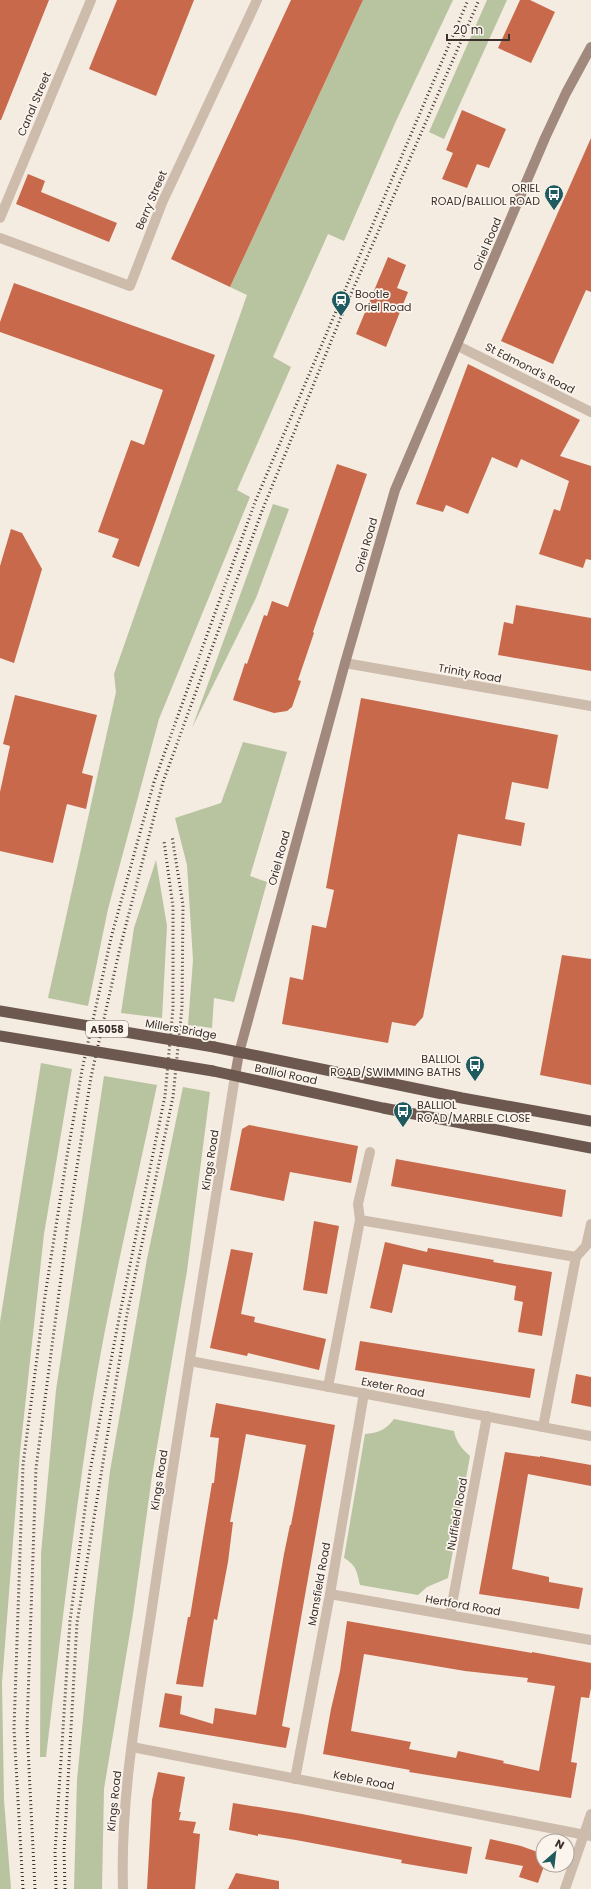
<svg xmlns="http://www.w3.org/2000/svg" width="591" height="1889" font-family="Poppins,sans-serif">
<rect width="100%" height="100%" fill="#f4ebe1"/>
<g fill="#b8c4a0">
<path d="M 363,0 L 453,0 L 396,121 L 344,241 L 328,234 L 273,357 L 291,367 L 237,490 L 250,497 L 159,719 L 108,909 L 88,1006 L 48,998 L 116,692 L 114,674 L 247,295 L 230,287 Z"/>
<path d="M 487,0 L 507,0 L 444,139 L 429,132 Z"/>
<path d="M 273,504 L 289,509 L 256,598 L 192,728 Z"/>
<path d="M 243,742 L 287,752 L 250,876 L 267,882 L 234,1002 L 214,998 L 212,1028 L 188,1025 L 193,960 L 187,865 L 175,818 L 221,803 Z"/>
<path d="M 156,860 L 167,926 L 162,1018 L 121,1013 L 134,928 Z"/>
<path d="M 41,1063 L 72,1069 L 44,1234 L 20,1452 L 2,1683 L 4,1800 L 11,1889 L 0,1889 L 0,1322 Z"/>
<path d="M 104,1076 L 157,1085 C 135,1191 109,1297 92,1404 C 74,1521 60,1639 46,1757 L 40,1757 L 41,1554 L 56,1390 Z"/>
<path d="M 183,1087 L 210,1092 L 187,1271 L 152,1476 L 133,1614 L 104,1789 L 102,1889 L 74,1889 L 77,1780 L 94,1607 L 110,1471 L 147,1259 Z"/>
<path d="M 394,1419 L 454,1431 C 456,1442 462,1449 470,1456 L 448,1578 L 427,1587 L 418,1595 L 360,1585 C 357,1571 356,1565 344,1558 L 365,1434 C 378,1433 386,1430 394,1419 Z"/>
</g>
<g fill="#c8694b" fill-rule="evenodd">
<path d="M 0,0 L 49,0 L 1,120 L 0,120 Z"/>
<path d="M 117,0 L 194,0 L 156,96 L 89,69 Z"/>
<path d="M 291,0 L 363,0 L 230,287 L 171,259 Z"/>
<path d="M 520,0 L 530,0 L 555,12 L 531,63 L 498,48 Z"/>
<path d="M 462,110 L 506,129 L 489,168 L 477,164 L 467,188 L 442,179 L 453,153 L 446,150 Z"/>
<path d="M 591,138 L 591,292 L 586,290 L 553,364 L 501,341 Z"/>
<path d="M 28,174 L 45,181 L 41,192 L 117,223 L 109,242 L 16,204 Z"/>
<path d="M 388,257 L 406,265 L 397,288 L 408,292 L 386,347 L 356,334 Z"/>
<path d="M 14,283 L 215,355 L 139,567 L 112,557 L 119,539 L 98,532 L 131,440 L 144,445 L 163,390 L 0,332 L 0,322 Z"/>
<path d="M 468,364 L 580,420 L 560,456 L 591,466 L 591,560 L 586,559 L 583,568 L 539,554 L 554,509 L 560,511 L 569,481 L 521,459 L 517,468 L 492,457 L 468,514 L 446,505 L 443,512 L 416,504 Z"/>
<path d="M 337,464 L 367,474 L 313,632 L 314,633 L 298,680 L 301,681 L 292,707 L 287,711 L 274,713 L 233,700 L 245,663 L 247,664 L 264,615 L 267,616 L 272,601 L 288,607 Z"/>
<path d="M 11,529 L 22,533 L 42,569 L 14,663 L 0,658 L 0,566 Z"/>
<path d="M 516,605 L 591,618 L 591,671 L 498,655 L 504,622 L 513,624 Z"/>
<path d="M 15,695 L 97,715 L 82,773 L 93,776 L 86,809 L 67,804 L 53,863 L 0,851 L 0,792 L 10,746 L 3,744 Z"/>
<path d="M 361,698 L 558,735 L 548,789 L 512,782 L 505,819 L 525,823 L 521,846 L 458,834 L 423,1017 L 415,1026 L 392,1022 L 388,1043 L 282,1024 L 290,977 L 303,980 L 312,925 L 326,928 L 334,890 L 326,888 Z"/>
<path d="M 562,955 L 591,959 L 591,1085 L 540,1075 Z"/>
<path d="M 249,1125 L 358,1146 L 351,1183 L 290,1172 L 284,1201 L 230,1190 L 242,1129 Z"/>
<path d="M 396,1159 L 566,1190 L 562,1217 L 391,1186 Z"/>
<path d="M 314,1221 L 339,1226 L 327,1294 L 303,1290 Z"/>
<path d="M 385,1242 L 427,1252 L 428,1248 L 494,1260 L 493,1262 L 552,1272 L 542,1336 L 518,1332 L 523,1302 L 514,1300 L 516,1286 L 403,1264 L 392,1313 L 370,1308 Z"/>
<path d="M 231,1249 L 253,1253 L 241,1314 L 255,1317 L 254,1322 L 326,1339 L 319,1370 L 248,1353 L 247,1356 L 210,1348 Z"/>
<path d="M 360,1341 L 535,1369 L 530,1398 L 355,1370 Z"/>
<path d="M 576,1374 L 591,1377 L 591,1407 L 571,1403 Z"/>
<path d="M 216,1403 L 335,1425 L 282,1726 L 290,1728 L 286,1748 L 159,1727 L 165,1693 L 182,1696 L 180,1714 L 213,1724 L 215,1708 L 256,1715 L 284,1554 L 290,1525 L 291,1525 L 306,1445 L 246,1434 L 230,1522 L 233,1522 L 228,1562 L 217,1620 L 214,1619 L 203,1687 L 176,1684 L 188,1617 L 190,1617 L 212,1483 L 214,1483 L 219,1438 L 210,1437 Z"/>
<path d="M 505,1452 L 540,1457 L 540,1456 L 591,1465 L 591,1486 L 528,1474 L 512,1569 L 549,1577 L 549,1582 L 583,1588 L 579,1609 L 479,1594 Z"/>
<path d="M 347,1621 L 532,1653 L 532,1652 L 591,1663 L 591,1688 L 589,1698 L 581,1697 L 571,1762 L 577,1763 L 571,1798 L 409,1772 L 410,1770 L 323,1754 L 331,1709 L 340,1671 ZM 364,1654 L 465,1671 L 528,1678 L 527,1682 L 555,1686 L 539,1771 L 503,1763 L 504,1761 L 458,1751 L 456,1758 L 409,1749 L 411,1742 L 351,1731 Z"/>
<path d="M 158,1772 L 185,1777 L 179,1812 L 181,1812 L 179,1820 L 196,1822 L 193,1833 L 200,1834 L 195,1889 L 147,1889 L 152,1800 Z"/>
<path d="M 233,1803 L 302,1814 L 472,1847 L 467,1874 L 401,1863 L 402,1860 L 296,1840 L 258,1834 L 258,1836 L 229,1830 Z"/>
<path d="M 490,1839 L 521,1846 L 543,1854 L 543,1869 L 538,1883 L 519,1877 L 523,1866 L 485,1859 Z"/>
<path d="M 236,1873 L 279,1881 L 279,1889 L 228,1889 Z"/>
</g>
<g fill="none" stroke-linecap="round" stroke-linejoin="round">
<g stroke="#cdbbac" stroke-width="10">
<path d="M 0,218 L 91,0"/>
<path d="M 0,238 L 130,286 L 162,203 L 257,0"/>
<path d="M 458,346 L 591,412"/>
<path d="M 345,663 L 591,706"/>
<path d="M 360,1220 L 358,1204 L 370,1152"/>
<path d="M 576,1257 L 586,1246 L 591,1224"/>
<path d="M 190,1361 L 591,1436"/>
<path d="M 328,1387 L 360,1220 L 576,1257 L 543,1427"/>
<path d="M 330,1594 L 591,1640"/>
<path d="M 450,1615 L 487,1416"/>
<path d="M 132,1747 L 591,1836"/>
<path d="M 295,1779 L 330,1594 L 364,1393"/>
<path d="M 123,1889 C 120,1790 140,1691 154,1594 C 179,1421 208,1248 235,1076"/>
<path d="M 565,1889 L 591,1814"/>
</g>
<path stroke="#a18a7d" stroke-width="10" d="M 235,1076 L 239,1053 L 345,663 L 395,490 L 545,138 L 566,93 L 591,47"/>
<g stroke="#6c584f" stroke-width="11">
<path d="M 214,1047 L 462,1098 L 591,1121"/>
<path d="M 213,1071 L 383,1108 L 591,1148"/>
</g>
<g stroke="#3b302b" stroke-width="3" stroke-dasharray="1 3" stroke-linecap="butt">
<path d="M 23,1889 L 14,1729 L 23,1465 L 45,1296 L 67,1156 L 82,1070 L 111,938 L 154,782 L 255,502 L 468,0"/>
<path d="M 35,1889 L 27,1728 L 36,1468 L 68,1224 L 91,1077 L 119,952 L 163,782 L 262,511 L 341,317 L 479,0"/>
<path d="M 56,1889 L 55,1852 L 70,1621 L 90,1471 L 120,1313 L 165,1096 L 173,1008 L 173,907 L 164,841"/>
<path d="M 65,1889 L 64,1851 L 77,1623 L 127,1314 L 173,1097 L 182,1007 L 183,905 L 172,836"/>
</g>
<g stroke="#6c584f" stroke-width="11">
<path d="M 0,1011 L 214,1047"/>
<path d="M 0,1036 L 213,1071"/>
</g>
</g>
<defs>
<g id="bus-pin" transform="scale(1)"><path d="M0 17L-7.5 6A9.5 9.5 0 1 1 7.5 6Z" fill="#1f5a5e" stroke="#fbf5ee"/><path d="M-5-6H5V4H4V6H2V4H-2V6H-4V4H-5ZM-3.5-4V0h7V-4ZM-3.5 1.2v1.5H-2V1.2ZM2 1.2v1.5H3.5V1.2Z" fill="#fff"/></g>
<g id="station-pin" transform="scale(1)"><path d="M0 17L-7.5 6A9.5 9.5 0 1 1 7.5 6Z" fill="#1f5a5e" stroke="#fbf5ee"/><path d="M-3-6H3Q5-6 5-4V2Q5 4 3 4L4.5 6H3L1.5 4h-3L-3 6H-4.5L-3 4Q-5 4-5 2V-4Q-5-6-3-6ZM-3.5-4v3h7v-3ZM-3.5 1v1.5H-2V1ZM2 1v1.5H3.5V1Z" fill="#fff"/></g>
</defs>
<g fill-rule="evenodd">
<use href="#bus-pin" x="554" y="194"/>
<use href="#station-pin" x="341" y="300"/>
<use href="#bus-pin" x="475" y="1065"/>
<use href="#bus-pin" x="403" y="1111"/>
</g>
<g text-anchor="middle" stroke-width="3.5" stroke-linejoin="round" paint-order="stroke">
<rect fill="#fbf5ee" stroke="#756b66" stroke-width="1" x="86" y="1021" width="42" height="16" rx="3"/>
<g font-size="10" font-weight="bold" fill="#3b302b">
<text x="107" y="1033">A5058</text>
</g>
<g font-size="11" fill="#3b302b" stroke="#fbf5ee">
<text transform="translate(34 104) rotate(-67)" y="4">Canal Street</text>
<text transform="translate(151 200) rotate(-67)" y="4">Berry Street</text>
<text transform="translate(487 244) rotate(-67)" y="4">Oriel Road</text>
<text transform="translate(530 368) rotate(27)" y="4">St Edmond's Road</text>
<text transform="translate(366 545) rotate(-74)" y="4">Oriel Road</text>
<text transform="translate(470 673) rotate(10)" y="4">Trinity Road</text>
<text transform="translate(279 858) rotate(-75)" y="4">Oriel Road</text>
<text transform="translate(181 1029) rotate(10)" y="4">Millers Bridge</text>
<text transform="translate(286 1074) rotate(12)" y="4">Balliol Road</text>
<text transform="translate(210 1160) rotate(-81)" y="4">Kings Road</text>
<text transform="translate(393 1387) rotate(11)" y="4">Exeter Road</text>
<text transform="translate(159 1480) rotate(-81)" y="4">Kings Road</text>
<text transform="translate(457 1514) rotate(-80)" y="4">Nuffield Road</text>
<text transform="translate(319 1584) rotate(-80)" y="4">Mansfield Road</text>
<text transform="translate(463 1605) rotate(10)" y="4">Hertford Road</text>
<text transform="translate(364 1780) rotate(11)" y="4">Keble Road</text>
<text transform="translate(114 1801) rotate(-84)" y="4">Kings Road</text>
</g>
<g font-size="11" fill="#3b302b" stroke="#fbf5ee" text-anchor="end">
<text x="540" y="192">ORIEL<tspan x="540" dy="13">ROAD/BALLIOL ROAD</tspan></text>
<text x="355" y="298" text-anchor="start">Bootle<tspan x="355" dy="13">Oriel Road</tspan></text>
<text x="461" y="1063">BALLIOL<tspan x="461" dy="13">ROAD/SWIMMING BATHS</tspan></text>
<text x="417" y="1109" text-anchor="start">BALLIOL<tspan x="417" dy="13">ROAD/MARBLE CLOSE</tspan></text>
</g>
</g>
<g transform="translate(555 1853) rotate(28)"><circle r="19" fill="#fbf5ee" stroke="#aea6a0"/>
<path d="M0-3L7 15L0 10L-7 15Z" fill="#1f5a5e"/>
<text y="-6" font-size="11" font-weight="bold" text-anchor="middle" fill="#3b302b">N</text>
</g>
<path d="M447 34v6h62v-6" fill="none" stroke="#3b302b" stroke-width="2"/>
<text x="453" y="34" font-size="12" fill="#3b302b" stroke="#fbf5ee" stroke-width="3" paint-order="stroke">20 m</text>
</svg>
